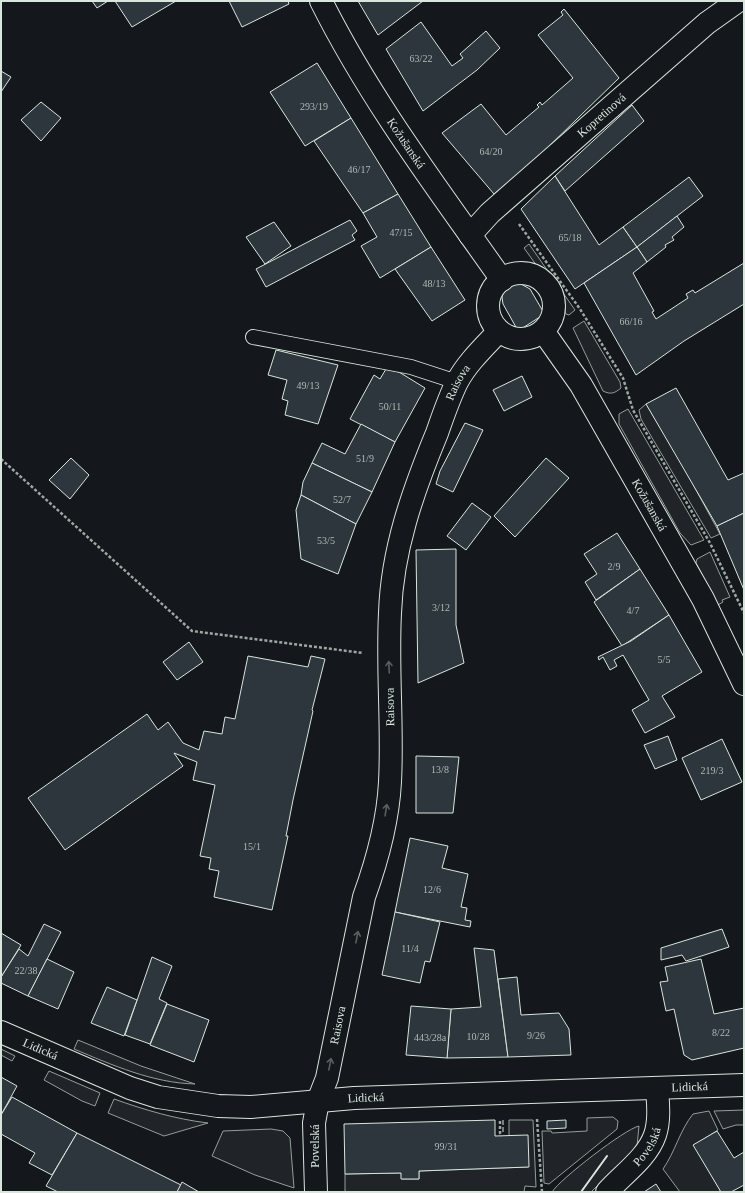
<svg xmlns="http://www.w3.org/2000/svg" width="745" height="1193" font-family="'Times New Roman',serif">
<rect width="100%" height="100%" fill="#14181c"/>
<g fill="#202428" stroke="#939e99">
<path d="M 529,244 L 575,310 L 569,315 L 566,314 L 552,287 L 524,248 Z"/>
<path d="M 584,321 L 620,382 L 621,388 C 615,393 611,395 603,391 L 573,328 Z"/>
<path d="M 646,404 L 677,455 L 720,534 L 711,538 L 641,419 L 639,410 Z"/>
<path d="M 628,409 L 704,540 L 691,545 L 680,533 L 619,424 L 619,414 Z"/>
<path d="M 710,552 L 730,597 L 722,600 L 723,602 L 718,605 L 696,563 L 697,559 Z"/>
<path d="M 78,1040 L 141,1066 L 195,1084 C 153,1083 112,1065 74,1049 Z"/>
<path d="M 1,1049 L 15,1056 L 12,1061 L 1,1055 Z"/>
<path d="M 49,1071 L 100,1093 L 95,1106 L 82,1101 L 44,1080 Z"/>
<path d="M 114,1099 C 145,1110 175,1119 208,1123 L 164,1136 L 108,1113 Z"/>
<path d="M 744,1110 L 744,1125 L 736,1125 L 723,1129 L 714,1111 Z"/>
<path d="M 709,1111 L 718,1130 L 694,1145 L 721,1192 L 680,1192 L 663,1169 C 675,1152 680,1130 693,1114 Z"/>
<path d="M 613,1117 L 618,1121 L 617,1129 L 549,1184 L 544,1183 L 542,1131 L 551,1131 L 552,1133 L 587,1131 L 587,1118 Z"/>
<path d="M 509,1120 L 533,1120 L 536,1187 L 525,1186 L 524,1192 L 345,1192 L 345,1174 L 401,1173 L 402,1179 L 419,1179 L 419,1171 L 528,1167 L 509,1136 Z"/>
<path d="M 639,1126 L 637,1146 L 591,1192 L 552,1192 C 560,1179 625,1129 639,1126 Z"/>
<path d="M 271,1129 L 283,1131 L 290,1138 L 294,1188 L 255,1175 L 212,1156 L 223,1131 Z"/>
</g>
<g fill="#2c363c" stroke="#d8e6dc">
<path d="M 92,1 L 108,1 L 97,8 Z"/>
<path d="M 115,1 L 176,1 L 132,27 Z"/>
<path d="M 229,1 L 288,1 L 289,4 L 242,27 Z"/>
<path d="M 358,1 L 423,1 L 378,35 Z"/>
<path d="M 564,9 L 619,78 L 537,158 L 494,194 L 442,133 L 481,104 L 506,135 L 539,107 L 537,105 L 540,102 L 542,105 L 573,78 L 538,35 L 563,15 L 561,12 Z"/>
<path d="M 421,22 L 452,66 L 463,58 L 460,54 L 486,31 L 500,48 L 477,70 L 423,111 L 386,49 Z"/>
<path d="M 317,63 L 351,118 L 305,146 L 270,92 Z"/>
<path d="M 1,71 L 11,77 L 1,92 Z"/>
<path d="M 41,102 L 61,118 L 41,141 L 21,120 Z"/>
<path d="M 632,105 L 644,121 L 565,191 L 555,176 Z"/>
<path d="M 351,118 L 398,194 L 363,213 L 314,141 Z"/>
<path d="M 555,176 L 599,245 L 623,227 L 637,247 L 575,289 L 521,209 Z"/>
<path d="M 689,177 L 703,196 L 637,247 L 623,227 Z"/>
<path d="M 398,194 L 431,247 L 380,278 L 361,246 L 377,237 L 363,213 Z"/>
<path d="M 677,216 L 684,227 L 672,237 L 674,240 L 665,245 L 666,247 L 647,262 L 637,247 Z"/>
<path d="M 350,220 L 357,231 L 352,235 L 355,240 L 266,287 L 256,269 Z"/>
<path d="M 274,222 L 291,246 L 265,264 L 246,237 Z"/>
<path d="M 431,247 L 465,300 L 432,321 L 395,269 Z"/>
<path d="M 637,247 L 647,262 L 633,273 L 654,311 L 652,312 L 656,319 L 688,298 L 686,294 L 693,290 L 695,293 L 744,263 L 744,304 L 684,341 L 636,375 L 584,283 Z"/>
<path d="M 515,283 L 521,284 L 530,289 L 544,313 L 543,315 L 521,329 L 517,329 L 503,304 L 502,297 L 503,291 L 509,285 Z"/>
<path d="M 276,350 L 338,365 L 318,424 L 285,415 L 288,401 L 282,399 L 287,380 L 268,375 Z"/>
<path d="M 386,369 L 399,372 L 425,388 L 395,442 L 350,419 L 374,375 L 380,379 Z"/>
<path d="M 522,376 L 532,397 L 504,411 L 493,390 Z"/>
<path d="M 676,388 L 728,480 L 744,473 L 744,513 L 717,526 L 646,404 Z"/>
<path d="M 465,423 L 483,430 L 453,492 L 436,484 L 440,471 Z"/>
<path d="M 361,424 L 395,442 L 372,492 L 312,463 L 322,443 L 345,454 Z"/>
<path d="M 71,458 L 89,475 L 70,499 L 49,480 Z"/>
<path d="M 546,458 L 569,478 L 515,537 L 494,516 Z"/>
<path d="M 312,463 L 372,492 L 356,524 L 301,495 L 303,482 Z"/>
<path d="M 301,495 L 356,524 L 338,574 L 301,559 L 296,510 Z"/>
<path d="M 472,503 L 491,517 L 466,550 L 447,536 Z"/>
<path d="M 744,513 L 744,590 L 717,526 Z"/>
<path d="M 617,533 L 640,569 L 596,600 L 585,582 L 597,574 L 584,554 Z"/>
<path d="M 456,549 L 456,625 L 464,663 L 418,683 L 416,550 Z"/>
<path d="M 640,569 L 669,615 L 622,646 L 594,602 Z"/>
<path d="M 669,615 L 702,672 L 662,696 L 675,717 L 645,733 L 632,710 L 649,700 L 623,655 L 614,660 L 617,666 L 610,670 L 603,657 L 599,660 L 598,657 L 631,641 Z"/>
<path d="M 189,642 L 203,662 L 177,680 L 163,662 Z"/>
<path d="M 248,656 L 308,667 L 311,656 L 325,659 L 312,710 L 313,711 L 293,800 L 286,836 L 288,836 L 272,910 L 214,897 L 219,871 L 209,869 L 211,858 L 200,856 L 215,785 L 193,780 L 197,762 L 174,753 L 183,766 L 65,850 L 28,798 L 147,714 L 158,730 L 168,722 L 183,743 L 199,750 L 204,731 L 222,734 L 225,717 L 235,719 Z"/>
<path d="M 668,736 L 677,760 L 655,769 L 644,745 Z"/>
<path d="M 722,739 L 742,782 L 701,800 L 682,758 Z"/>
<path d="M 416,756 L 459,757 L 453,813 L 416,813 Z"/>
<path d="M 410,838 L 448,846 L 442,868 L 468,874 L 461,907 L 467,908 L 465,920 L 471,921 L 470,927 L 395,912 Z"/>
<path d="M 395,912 L 440,922 L 430,962 L 425,961 L 420,983 L 382,975 Z"/>
<path d="M 44,924 L 61,932 L 28,996 L 1,983 L 1,977 L 19,949 L 28,956 Z"/>
<path d="M 722,929 L 729,947 L 686,961 L 682,955 L 661,960 L 661,948 Z"/>
<path d="M 1,933 L 21,945 L 1,977 Z"/>
<path d="M 474,948 L 494,950 L 508,1057 L 447,1058 L 451,1009 L 481,1007 Z"/>
<path d="M 152,957 L 172,966 L 159,999 L 167,1003 L 150,1044 L 125,1035 Z"/>
<path d="M 47,959 L 74,972 L 58,1009 L 28,996 Z"/>
<path d="M 701,959 L 714,1014 L 744,1008 L 744,1048 L 692,1060 L 684,1055 L 674,1009 L 666,1011 L 660,982 L 668,981 L 665,967 Z"/>
<path d="M 517,977 L 521,1015 L 559,1013 L 569,1029 L 571,1055 L 508,1057 L 498,979 Z"/>
<path d="M 107,987 L 137,1000 L 124,1036 L 91,1023 Z"/>
<path d="M 167,1004 L 209,1020 L 194,1062 L 150,1045 Z"/>
<path d="M 411,1006 L 451,1009 L 447,1058 L 406,1055 Z"/>
<path d="M 1,1077 L 17,1086 L 1,1115 Z"/>
<path d="M 12,1097 L 77,1133 L 52,1175 L 29,1163 L 35,1153 L 1,1134 L 1,1115 Z"/>
<path d="M 495,1120 L 495,1136 L 528,1135 L 529,1167 L 419,1171 L 419,1179 L 401,1179 L 401,1173 L 345,1174 L 344,1124 Z"/>
<path d="M 566,1120 L 566,1128 L 547,1129 L 547,1121 Z"/>
<path d="M 717,1131 L 734,1158 L 744,1152 L 744,1185 L 731,1192 L 721,1192 L 693,1145 Z"/>
<path d="M 77,1133 L 181,1185 L 177,1192 L 58,1192 L 46,1186 Z"/>
<path d="M 182,1182 L 199,1192 L 177,1192 Z"/>
<path d="M 656,1184 L 661,1192 L 644,1192 Z"/>
</g>
<g fill="none" stroke-linecap="round" stroke-linejoin="round">
<g stroke="#d8e6dc" stroke-width="16">
<path id="lane" d="M 253,337 L 411,367 L 457,382"/>
</g>
<g stroke="#d8e6dc" stroke-width="24">
<g id="street">
<path id="s1" d="M 321,1 C 371,101 438,189 502,280"/>
<path id="s2" d="M 470,235 L 490,213 L 707,23 L 738,1"/>
<circle cx="521" cy="306" r="33"/>
<path id="s3" d="M 543,331 L 581,385 L 703,599 L 744,684"/>
<path id="s4" d="M 1,1032 L 130,1088 L 158,1097 L 218,1106 L 251,1107 L 354,1098 L 744,1085"/>
<path id="s5" d="M 316,1192 L 314,1123 L 318,1101 L 327,1078 L 364,897 C 377,861 388,821 390,782 C 393,726 387,670 390,613 C 392,550 413,491 437,433 C 443,416 449,398 457,382 C 467,363 484,347 499,331"/>
<path id="s6" d="M 607,1192 C 623,1174 647,1158 655,1135 C 660,1120 658,1103 657,1088"/>
</g>
</g>
<g stroke="#9da8a2" stroke-width="2.5" stroke-dasharray="3 2" stroke-linecap="butt">
<path d="M 519,224 L 580,309 L 623,378 L 633,410 L 710,543 L 744,613"/>
<path d="M 1,459 L 192,631 L 363,653"/>
<path d="M 537,1119 L 542,1192"/>
<path d="M 500,1121 L 500,1133 L 502,1136"/>
</g>
<use href="#lane" stroke="#14181c" stroke-width="14"/>
<use href="#street" stroke="#14181c" stroke-width="22"/>
<path stroke="#d8e6dc" stroke-width="1" stroke-dasharray="5 2" stroke-linecap="butt" d="M 503,1120 L 503,1132"/>
<path stroke="#d8e6dc" stroke-width="2" d="M 581,1192 L 607,1156"/>
</g>
<defs><path id="oneway-shaft" d="M-6 0H5M1.5-3L5.5 0L1.5 3" fill="none" stroke-width="1.6" stroke-linecap="round" stroke-linejoin="round"/></defs>
<g stroke="#59605f">
<use href="#oneway-shaft" transform="translate(389 667) rotate(-93)"/>
<use href="#oneway-shaft" transform="translate(386 810) rotate(-81)"/>
<use href="#oneway-shaft" transform="translate(357 937) rotate(-79)"/>
<use href="#oneway-shaft" transform="translate(330 1064) rotate(-79)"/>
</g>
<g text-anchor="middle" stroke-width="3" stroke-linejoin="round" paint-order="stroke">
<g font-size="10" fill="#adbab4">
<text x="421" y="62">63/22</text>
<text x="314" y="110">293/19</text>
<text x="491" y="155">64/20</text>
<text x="359" y="173">46/17</text>
<text x="401" y="236">47/15</text>
<text x="570" y="241">65/18</text>
<text x="434" y="287">48/13</text>
<text x="631" y="325">66/16</text>
<text x="308" y="389">49/13</text>
<text x="390" y="410">50/11</text>
<text x="365" y="462">51/9</text>
<text x="342" y="503">52/7</text>
<text x="326" y="544">53/5</text>
<text x="614" y="570">2/9</text>
<text x="441" y="611">3/12</text>
<text x="633" y="614">4/7</text>
<text x="664" y="663">5/5</text>
<text x="440" y="773">13/8</text>
<text x="712" y="774">219/3</text>
<text x="252" y="850">15/1</text>
<text x="432" y="893">12/6</text>
<text x="410" y="952">11/4</text>
<text x="26" y="974">22/38</text>
<text x="721" y="1036">8/22</text>
<text x="536" y="1039">9/26</text>
<text x="478" y="1040">10/28</text>
<text x="430" y="1041">443/28a</text>
<text x="446" y="1150">99/31</text>
</g>
<g font-size="12" fill="#d8e6dc" stroke="#14181c">
<text dy="4" stroke="none"><textPath href="#s2" startOffset="178">Kopretinová</textPath></text>
<text dy="4" stroke="none"><textPath href="#s1" startOffset="166">Kožušanská</textPath></text>
<text dy="4" stroke="none"><textPath href="#s5" startOffset="830">Raisova</textPath></text>
<text dy="4" stroke="none"><textPath href="#s3" startOffset="204">Kožušanská</textPath></text>
<text transform="translate(390 707) rotate(-91)" y="4">Raisova</text>
<text dy="4" stroke="none"><textPath href="#s5" startOffset="170">Raisova</textPath></text>
<text dy="4" stroke="none"><textPath href="#s4" startOffset="43">Lidická</textPath></text>
<text dy="4" stroke="none"><textPath href="#s4" startOffset="703">Lidická</textPath></text>
<text dy="4" stroke="none"><textPath href="#s4" startOffset="379">Lidická</textPath></text>
<text dy="4" stroke="none"><textPath href="#s6" startOffset="61">Povelská</textPath></text>
<text transform="translate(315 1146) rotate(-90)" y="4">Povelská</text>
</g>
</g>
<rect width="745" height="1193" fill="none" stroke="#d8e6dc" stroke-width="4"/>
</svg>
